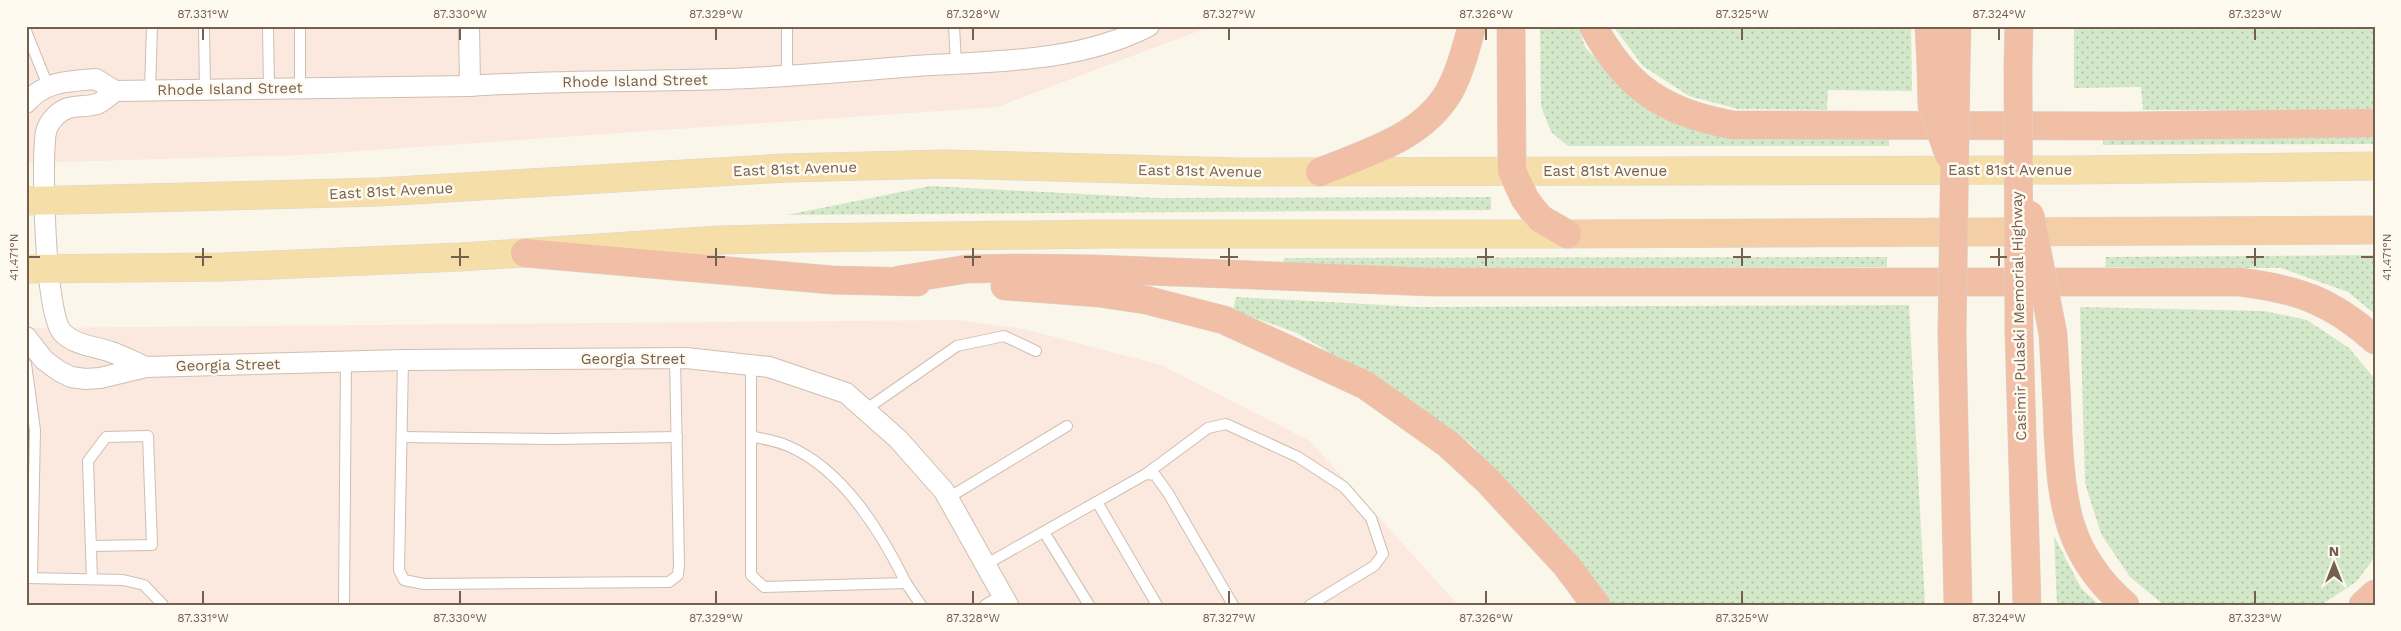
<svg xmlns="http://www.w3.org/2000/svg" width="2401" height="631" font-family="'Work Sans',sans-serif">
<defs>
<pattern id="grass-dots" width="8" height="8" patternUnits="userSpaceOnUse" patternTransform="scale(1.25)"><rect width="8" height="8" fill="#d3e8c9"/><path d="M2 2h.1M6 6h.1" fill="none" stroke="#b0bfa5" stroke-width="1.8" stroke-linecap="round"/></pattern>
</defs>
<rect width="100%" height="100%" fill="#fbf6ea"/>
<g fill="#fbe9df">
<path d="M 26,26 L 1212,26 L 997,107 L 302,155 L 26,163 Z"/>
<path d="M 956,320 L 1024,329 L 1161,365 L 1310,441 L 1458,605 L 26,605 L 26,328 Z"/>
</g>
<g fill="url(#grass-dots)">
<path d="M 1540,26 L 1578,26 L 1585,47 L 1618,82 L 1659,115 L 1889,136 L 1889,146 L 1568,146 L 1551,132 L 1541,106 Z"/>
<path d="M 1613,26 L 1911,26 L 1912,91 L 1828,90 L 1827,110 L 1738,109 L 1689,96 L 1643,66 Z"/>
<path d="M 2074,26 L 2375,26 L 2375,110 L 2143,110 L 2141,87 L 2074,88 Z"/>
<path d="M 2375,134 L 2375,144 L 2103,145 L 2103,135 Z"/>
<path d="M 930,186 L 1158,198 L 1491,197 L 1491,210 L 787,215 Z"/>
<path d="M 2375,255 L 2375,314 L 2348,292 L 2281,268 L 2105,267 L 2106,257 Z"/>
<path d="M 1887,257 L 1887,267 L 1401,268 L 1283,263 L 1284,258 Z"/>
<path d="M 1236,297 L 1418,307 L 1909,305 L 1925,605 L 1612,605 L 1557,537 L 1470,443 L 1389,388 L 1297,333 L 1233,310 Z"/>
<path d="M 2080,307 L 2264,311 L 2307,320 L 2349,348 L 2375,379 L 2375,557 L 2356,582 L 2321,605 L 2164,605 L 2130,577 L 2101,534 L 2085,483 Z"/>
<path d="M 2054,536 L 2081,588 L 2099,605 L 2057,605 Z"/>
</g>
<g fill="none" stroke-linecap="round" stroke-linejoin="round">
<g stroke="#cdbfb0" stroke-width="12">
<g id="service">
<path d="M 204,26 L 205,90"/>
<path d="M 268,26 L 269,89"/>
<path d="M 300,26 L 300,88"/>
<path d="M 787,26 L 787,75"/>
<path d="M 954,26 L 956,64"/>
<path d="M 26,31 L 48,86"/>
<path d="M 150,90 L 152,26"/>
<path d="M 403,360 L 399,570 L 404,580 L 424,584 L 669,582 L 678,575 L 679,565 L 675,358"/>
<path d="M 26,364 L 35,430 L 32,578"/>
<path d="M 751,365 L 751,575 L 764,587 L 906,583 L 921,605"/>
<path d="M 865,410 L 957,346 L 1004,336 L 1036,351"/>
<path d="M 751,436 C 763,439 777,441 788,446 C 843,469 881,532 906,583"/>
<path d="M 402,437 L 554,439 L 677,437"/>
<path d="M 1146,474 L 1208,428 L 1226,424 L 1298,457 L 1344,487 L 1371,518 L 1383,554 L 1374,566 L 1310,605"/>
<path d="M 948,498 L 1067,426"/>
<path d="M 1097,502 L 1157,605"/>
<path d="M 1044,532 L 1089,605"/>
<path d="M 91,546 L 152,545 L 148,436 L 106,437 L 88,461 L 92,579"/>
<path d="M 985,565 L 1146,474 L 1155,475 L 1168,493 L 1233,605"/>
<path d="M 27,578 L 123,580 L 144,585 L 163,605"/>
<path d="M 344,605 L 346,362"/>
<path d="M 985,605 L 1002,595"/>
</g>
</g>
<g stroke="#cdbfb0" stroke-width="22">
<g id="minor">
<path d="M 469,26 L 470,86"/>
<path d="M 115,91 C 110,95 103,102 97,104 C 79,109 66,102 52,120 C 47,126 45,133 45,141 C 42,171 45,313 62,332 C 75,346 95,346 111,352 C 123,356 134,362 146,367"/>
<path d="M 26,103 C 44,81 70,81 96,79 L 115,91 L 470,86 C 555,80 641,82 727,79 C 790,77 853,71 916,66 C 994,61 1078,63 1149,26"/>
<path d="M 26,337 L 44,360 L 59,371 L 71,377 L 85,379 L 100,378 L 146,367 L 403,360 L 686,358 L 769,367 L 846,393 L 898,439 L 944,491 L 1008,605"/>
</g>
</g>
<g stroke="#dbd5d1" stroke-width="29">
<g id="primary">
<path d="M 26,201 L 379,192 L 785,168 L 946,164 L 1238,172 L 2073,170 L 2375,166"/>
<path d="M 26,269 L 222,267 L 460,257 L 721,240 L 802,238 L 1102,234 L 1567,234"/>
</g>
</g>
<g stroke="#dbd5d1" stroke-width="29">
<path id="trunk" d="M 1567,234 L 2375,230"/>
</g>
<g stroke="#dbd5d1" stroke-width="29">
<g id="motorway">
<path d="M 1511,26 L 1512,171 L 1525,199 L 1533,210 L 1541,219 L 1567,234"/>
<path d="M 1593,26 C 1626,88 1665,113 1733,125 L 2127,126 L 2375,123"/>
<path d="M 1929,26 L 1931,66"/>
<path d="M 2018,66 L 2019,26"/>
<path d="M 1956,67 L 1957,26"/>
<path d="M 1320,172 C 1366,153 1422,138 1449,92 C 1460,72 1466,48 1472,26"/>
<path d="M 525,253 L 832,280 L 917,282"/>
<path d="M 899,280 L 967,269 L 1018,268 L 1095,269 L 1432,282 L 2240,282 C 2297,289 2332,301 2375,340"/>
<path d="M 1005,286 L 1099,293 L 1146,300 L 1224,320 L 1365,385 L 1448,444 L 1487,480 L 1566,565 L 1596,605"/>
<path d="M 2019,333 L 2027,605"/>
<path d="M 2053,334 C 2055,367 2057,400 2058,433 C 2062,505 2067,554 2125,605"/>
<path d="M 1952,335 L 1958,605"/>
<path d="M 2363,605 L 2375,594"/>
</g>
</g>
<use href="#service" stroke="#fff" stroke-width="10"/>
<use href="#minor" stroke="#fff" stroke-width="20"/>
<use href="#primary" stroke="#f5dea7" stroke-width="28"/>
<use href="#trunk" stroke="#f3cea6" stroke-width="28"/>
<use href="#motorway" stroke="#f1bfa5" stroke-width="28"/>
<g stroke="#dbd5d1" stroke-width="29" stroke-linecap="butt">
<g id="motorway-bridge">
<path d="M 1931,66 L 1932,106 L 1949,155"/>
<path d="M 2018,66 L 2019,333"/>
<path d="M 2030,215 L 2053,334"/>
<path d="M 1952,335 L 1956,67"/>
</g>
</g>
<use href="#motorway-bridge" stroke="#f1bfa5" stroke-width="28"/>
</g>
<path fill="none" stroke="#755f4e" stroke-width="2" d="M 203,28 L 203,40M 460,28 L 460,40M 716,28 L 716,40M 973,28 L 973,40M 1229,28 L 1229,40M 1486,28 L 1486,40M 1742,28 L 1742,40M 1999,28 L 1999,40M 2255,28 L 2255,40M 203,248 L 203,266M 460,248 L 460,266M 716,248 L 716,266M 973,248 L 973,266M 1229,248 L 1229,266M 1486,248 L 1486,266M 1742,248 L 1742,266M 1999,248 L 1999,266M 2255,248 L 2255,266M 28,257 L 40,257M 195,257 L 212,257M 451,257 L 469,257M 707,257 L 725,257M 964,257 L 981,257M 1220,257 L 1238,257M 1477,257 L 1494,257M 1733,257 L 1751,257M 1990,257 L 2007,257M 2246,257 L 2264,257M 2361,257 L 2374,257M 203,591 L 203,604M 460,591 L 460,604M 716,591 L 716,604M 973,591 L 973,604M 1229,591 L 1229,604M 1486,591 L 1486,604M 1742,591 L 1742,604M 1999,591 L 1999,604M 2255,591 L 2255,604"/>
<g text-anchor="middle" stroke-width="5" stroke-linejoin="round" paint-order="stroke">
<g font-size="15" fill="#755f4e" stroke="#fefaf0">
<text transform="translate(635 81) rotate(-1)" y="5">Rhode Island Street</text>
<text transform="translate(230 89) rotate(-1)" y="5">Rhode Island Street</text>
<text transform="translate(795 169) rotate(-2)" y="5">East 81st Avenue</text>
<text x="2010" y="175">East 81st Avenue</text>
<text transform="translate(1200 171) rotate(1)" y="5">East 81st Avenue</text>
<text x="1605" y="176">East 81st Avenue</text>
<text transform="translate(391 191) rotate(-3)" y="5">East 81st Avenue</text>
<text transform="translate(2019 316) rotate(-91)" y="5">Casimir Pulaski Memorial Highway</text>
<text x="633" y="364">Georgia Street</text>
<text transform="translate(228 365) rotate(-1)" y="5">Georgia Street</text>
</g>
</g>
<rect width="2401" height="631" fill="none" stroke="#fefaf0" stroke-width="55"/>
<g transform="translate(2334 564)" stroke="#fefaf0" stroke-width="4" paint-order="stroke">
<path d="M0-4L9 19L0 12L-9 19Z" fill="#755f4e"/>
<text y="-8" font-size="14" font-weight="bold" text-anchor="middle" fill="#755f4e">N</text>
</g>
<rect x="28" y="28" width="2346" height="576" fill="none" stroke="#755f4e" stroke-width="2"/>
<g font-size="12" text-anchor="middle" fill="#755f4e">
<text x="203" y="18">87.331°W</text>
<text x="460" y="18">87.330°W</text>
<text x="716" y="18">87.329°W</text>
<text x="973" y="18">87.328°W</text>
<text x="1229" y="18">87.327°W</text>
<text x="1486" y="18">87.326°W</text>
<text x="1742" y="18">87.325°W</text>
<text x="1999" y="18">87.324°W</text>
<text x="2255" y="18">87.323°W</text>
<text transform="translate(14 257) rotate(-90)" y="4">41.471°N</text>
<text transform="translate(2387 257) rotate(-90)" y="4">41.471°N</text>
<text x="203" y="622">87.331°W</text>
<text x="460" y="622">87.330°W</text>
<text x="716" y="622">87.329°W</text>
<text x="973" y="622">87.328°W</text>
<text x="1229" y="622">87.327°W</text>
<text x="1486" y="622">87.326°W</text>
<text x="1742" y="622">87.325°W</text>
<text x="1999" y="622">87.324°W</text>
<text x="2255" y="622">87.323°W</text>
</g>
</svg>
